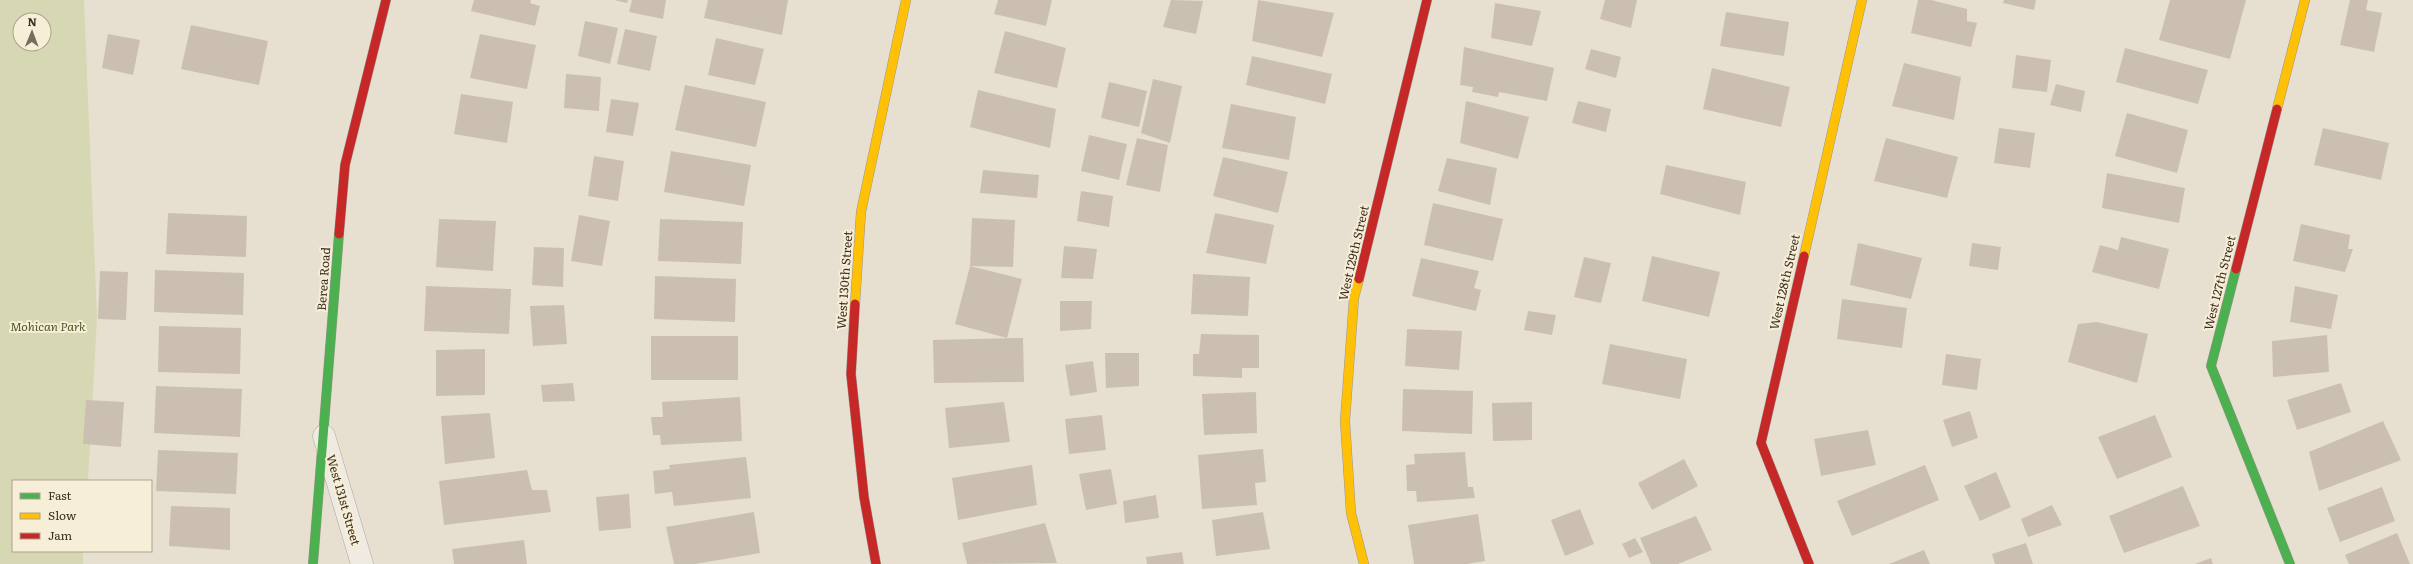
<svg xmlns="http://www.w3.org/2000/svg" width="2413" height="564" font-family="Literata,serif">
<rect width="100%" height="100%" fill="#e7e0d1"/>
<path fill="#d6d7b3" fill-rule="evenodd" d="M 0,0 L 84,0 L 97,318 L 88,481 L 13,481 L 13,551 L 83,551 L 83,564 L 0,564 ZM 20,20 L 44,20 L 44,44 L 20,44 Z"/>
<g fill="#cbbfb2">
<path d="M 474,0 L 531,0 L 530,3 L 540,6 L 535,26 L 471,11 Z"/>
<path d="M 614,0 L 628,0 L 627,3 Z"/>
<path d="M 632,0 L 666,0 L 663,19 L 629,12 Z"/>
<path d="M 708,0 L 788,0 L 782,35 L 704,18 Z"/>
<path d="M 998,0 L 1052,0 L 1046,26 L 994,14 Z"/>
<path d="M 1171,0 L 1203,1 L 1196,34 L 1163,27 Z"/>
<path d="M 1258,0 L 1334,13 L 1322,57 L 1252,41 Z"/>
<path d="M 1605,0 L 1637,0 L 1631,28 L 1600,19 Z"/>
<path d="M 1918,0 L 1931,0 L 1967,9 L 1967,21 L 1977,23 L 1971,47 L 1911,33 Z"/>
<path d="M 2004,0 L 2036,0 L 2034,10 L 2003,3 Z"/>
<path d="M 2170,0 L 2246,0 L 2230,59 L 2159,40 Z"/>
<path d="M 2350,0 L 2368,0 L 2366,10 L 2382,13 L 2374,52 L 2340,45 Z"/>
<path d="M 1495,3 L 1541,11 L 1532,46 L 1491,38 Z"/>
<path d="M 1726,12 L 1789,22 L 1784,56 L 1720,46 Z"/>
<path d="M 585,21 L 618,28 L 610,64 L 578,56 Z"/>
<path d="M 191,25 L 268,41 L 259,85 L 181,69 Z"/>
<path d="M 625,29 L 657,36 L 650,71 L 617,64 Z"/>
<path d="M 1005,31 L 1066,48 L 1057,88 L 994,73 Z"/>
<path d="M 108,34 L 140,40 L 133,75 L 102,68 Z"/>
<path d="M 480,34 L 536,45 L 527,89 L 470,78 Z"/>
<path d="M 716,38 L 764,49 L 755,85 L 708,75 Z"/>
<path d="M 1464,47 L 1554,68 L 1547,101 L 1499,92 L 1498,97 L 1472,92 L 1473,87 L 1460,85 Z"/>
<path d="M 2125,48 L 2208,70 L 2198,104 L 2116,82 Z"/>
<path d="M 1591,49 L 1621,57 L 1616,78 L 1585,69 Z"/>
<path d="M 2016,55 L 2051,60 L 2047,92 L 2012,88 Z"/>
<path d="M 1252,56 L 1332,74 L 1325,104 L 1246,85 Z"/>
<path d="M 1904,63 L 1961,77 L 1954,120 L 1892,106 Z"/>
<path d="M 1712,68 L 1790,87 L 1781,127 L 1703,109 Z"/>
<path d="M 566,74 L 601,77 L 599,111 L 564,108 Z"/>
<path d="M 1153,79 L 1182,86 L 1170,143 L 1141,133 Z"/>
<path d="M 1109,82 L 1147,91 L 1139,127 L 1101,118 Z"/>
<path d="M 2056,84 L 2085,91 L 2081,112 L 2050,105 Z"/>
<path d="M 685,85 L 766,102 L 756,147 L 675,130 Z"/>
<path d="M 978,90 L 1056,109 L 1050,148 L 970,127 Z"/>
<path d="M 461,94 L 513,102 L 507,143 L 454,134 Z"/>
<path d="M 611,99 L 639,103 L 633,136 L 606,132 Z"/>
<path d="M 1466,101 L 1529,117 L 1518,159 L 1460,143 Z"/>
<path d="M 1578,101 L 1611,109 L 1606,132 L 1572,123 Z"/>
<path d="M 1231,104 L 1296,117 L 1289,160 L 1222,148 Z"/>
<path d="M 2127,113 L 2188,130 L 2177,173 L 2115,156 Z"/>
<path d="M 1999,128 L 2035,133 L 2030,168 L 1994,163 Z"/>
<path d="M 2323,128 L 2389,143 L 2381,180 L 2314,165 Z"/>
<path d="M 1089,135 L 1127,144 L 1119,180 L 1081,171 Z"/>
<path d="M 1137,138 L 1168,145 L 1160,192 L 1126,185 Z"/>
<path d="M 1886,138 L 1958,157 L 1947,198 L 1874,181 Z"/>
<path d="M 671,151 L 751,165 L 744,206 L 664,192 Z"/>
<path d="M 594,156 L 624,161 L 618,201 L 588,196 Z"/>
<path d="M 1223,157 L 1288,172 L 1278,213 L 1213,196 Z"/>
<path d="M 1447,158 L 1497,168 L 1490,205 L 1438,191 Z"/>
<path d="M 1666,165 L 1746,182 L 1740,215 L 1660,194 Z"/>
<path d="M 983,170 L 1039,175 L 1037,198 L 980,193 Z"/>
<path d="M 2107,173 L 2185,188 L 2179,223 L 2102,208 Z"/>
<path d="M 1081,191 L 1113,196 L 1109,227 L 1077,221 Z"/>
<path d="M 1433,203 L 1503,219 L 1493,261 L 1424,245 Z"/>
<path d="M 168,213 L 247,216 L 246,257 L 166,254 Z"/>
<path d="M 1215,213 L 1274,225 L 1266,264 L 1206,253 Z"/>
<path d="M 579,215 L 610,221 L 602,266 L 571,261 Z"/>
<path d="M 972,218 L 1015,220 L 1013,267 L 970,266 Z"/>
<path d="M 439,219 L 496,221 L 493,271 L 436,267 Z"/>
<path d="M 660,219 L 743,222 L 741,264 L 658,261 Z"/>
<path d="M 2301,224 L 2350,235 L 2348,249 L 2353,249 L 2345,272 L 2293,261 Z"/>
<path d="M 2121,237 L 2169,249 L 2159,289 L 2092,272 L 2100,245 L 2118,250 Z"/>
<path d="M 1858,243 L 1922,258 L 1911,299 L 1850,285 Z"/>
<path d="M 1972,243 L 2001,247 L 1998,270 L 1969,266 Z"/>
<path d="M 1064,246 L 1097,249 L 1093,279 L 1061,278 Z"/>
<path d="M 534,247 L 564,248 L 563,287 L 532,285 Z"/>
<path d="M 1652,256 L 1720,272 L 1709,317 L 1642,301 Z"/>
<path d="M 1584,257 L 1611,263 L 1601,303 L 1574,297 Z"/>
<path d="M 1421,258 L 1479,271 L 1474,288 L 1481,290 L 1476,311 L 1412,296 Z"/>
<path d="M 970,266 L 1022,279 L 1007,338 L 955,324 Z"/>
<path d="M 155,270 L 244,273 L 243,315 L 154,312 Z"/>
<path d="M 100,271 L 128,272 L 126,320 L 98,319 Z"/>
<path d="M 1193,274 L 1250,277 L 1248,316 L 1191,314 Z"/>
<path d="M 655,276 L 736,279 L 735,322 L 654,319 Z"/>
<path d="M 426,286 L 511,289 L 509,334 L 424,331 Z"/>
<path d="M 2295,286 L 2338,295 L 2331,329 L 2290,322 Z"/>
<path d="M 1842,299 L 1907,308 L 1902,348 L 1837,339 Z"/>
<path d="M 1060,301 L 1092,301 L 1091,329 L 1060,331 Z"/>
<path d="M 564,305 L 567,344 L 533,346 L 530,306 Z"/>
<path d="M 1528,311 L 1556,315 L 1552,335 L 1524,330 Z"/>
<path d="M 2097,322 L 2148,334 L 2137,383 L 2068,362 L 2078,324 Z"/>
<path d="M 159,326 L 241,328 L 240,374 L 158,372 Z"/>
<path d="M 1407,329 L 1462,331 L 1459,370 L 1405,366 Z"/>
<path d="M 1201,334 L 1259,335 L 1259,368 L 1242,368 L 1242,378 L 1193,376 L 1193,354 L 1199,354 Z"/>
<path d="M 2327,335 L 2329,372 L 2273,377 L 2272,341 Z"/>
<rect x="651" y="336" width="87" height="44"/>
<path d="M 1023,338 L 1024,382 L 934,383 L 933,340 Z"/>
<path d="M 1610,344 L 1687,359 L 1680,399 L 1602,384 Z"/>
<path d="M 485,349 L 485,395 L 436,396 L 436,350 Z"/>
<path d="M 1105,353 L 1139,353 L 1139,386 L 1106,388 Z"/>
<path d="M 1946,354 L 1981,359 L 1977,390 L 1942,385 Z"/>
<path d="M 1093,361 L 1097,392 L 1070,396 L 1065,365 Z"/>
<path d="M 573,383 L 575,401 L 543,402 L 541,385 Z"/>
<path d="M 2341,383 L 2351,412 L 2297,430 L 2287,400 Z"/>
<path d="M 156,386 L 242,389 L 240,437 L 154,433 Z"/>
<path d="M 1403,389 L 1473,391 L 1472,434 L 1402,431 Z"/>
<path d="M 1256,392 L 1257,433 L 1204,435 L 1202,394 Z"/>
<path d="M 740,397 L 742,441 L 661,445 L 660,435 L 653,435 L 651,417 L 663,417 L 662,402 Z"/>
<path d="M 86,400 L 124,402 L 121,447 L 83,444 Z"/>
<path d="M 1004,402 L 1010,442 L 949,448 L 945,408 Z"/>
<path d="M 1532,402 L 1532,440 L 1493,441 L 1492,403 Z"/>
<path d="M 1970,411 L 1978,438 L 1952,447 L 1943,420 Z"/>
<path d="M 490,413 L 495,458 L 445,464 L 441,416 Z"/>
<path d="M 1102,415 L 1106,450 L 1069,454 L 1065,419 Z"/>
<path d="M 2155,415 L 2172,457 L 2117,479 L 2098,437 Z"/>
<path d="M 2383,421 L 2401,460 L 2319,491 L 2309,452 Z"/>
<path d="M 1868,430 L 1876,465 L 1821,476 L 1814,439 Z"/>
<path d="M 1263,449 L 1266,482 L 1255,483 L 1257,505 L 1202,509 L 1198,455 Z"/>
<path d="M 158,450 L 238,453 L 236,494 L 156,491 Z"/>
<path d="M 1465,452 L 1468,487 L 1473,487 L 1475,498 L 1417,502 L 1416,491 L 1407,491 L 1406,465 L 1415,464 L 1414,454 Z"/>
<path d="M 746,457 L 751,498 L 674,506 L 672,492 L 655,494 L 653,471 L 670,469 L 669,465 Z"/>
<path d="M 1684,459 L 1698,486 L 1652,510 L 1638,483 Z"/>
<path d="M 1032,465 L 1037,505 L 958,520 L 952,478 Z"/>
<path d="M 1925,465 L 1939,500 L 1852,536 L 1837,501 Z"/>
<path d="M 1111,469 L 1117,504 L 1086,510 L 1079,474 Z"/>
<path d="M 527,470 L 532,490 L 547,490 L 551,512 L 444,525 L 439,481 Z"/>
<path d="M 1996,472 L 2011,507 L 1980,521 L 1964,486 Z"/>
<path d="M 2183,486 L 2200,526 L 2124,553 L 2109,516 Z"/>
<path d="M 2382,487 L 2395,521 L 2340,542 L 2327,508 Z"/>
<path d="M 629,494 L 631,528 L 599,531 L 596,497 Z"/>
<path d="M 1156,495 L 1159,518 L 1125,523 L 1123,501 Z"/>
<path d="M 2052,505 L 2062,525 L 2028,537 L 2021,519 Z"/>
<path d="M 171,506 L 230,508 L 230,550 L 169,546 Z"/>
<path d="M 1580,509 L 1594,544 L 1565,556 L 1551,520 Z"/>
<path d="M 754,512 L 760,553 L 695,564 L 674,564 L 666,527 Z"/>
<path d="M 1263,512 L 1270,549 L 1216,556 L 1212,520 Z"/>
<path d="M 1478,514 L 1485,561 L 1467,564 L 1414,564 L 1408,525 Z"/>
<path d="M 1696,516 L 1712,550 L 1678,564 L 1651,564 L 1640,538 Z"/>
<path d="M 1045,523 L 1057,563 L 967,564 L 962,543 Z"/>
<path d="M 2397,533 L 2410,564 L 2349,564 L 2345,555 Z"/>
<path d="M 1635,538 L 1643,552 L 1629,558 L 1622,544 Z"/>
<path d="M 524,540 L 527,564 L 454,564 L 452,549 Z"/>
<path d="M 2026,543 L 2033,564 L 1995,564 L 1992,554 Z"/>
<path d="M 1924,550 L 1930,564 L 1889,564 Z"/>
<path d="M 1182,552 L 1184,564 L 1147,564 L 1146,557 Z"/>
<path d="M 2211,558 L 2213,564 L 2195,564 Z"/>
</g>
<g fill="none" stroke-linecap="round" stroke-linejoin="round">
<g stroke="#ada599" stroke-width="23">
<path id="street" d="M 324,436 L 362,564"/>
</g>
<g stroke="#9c958a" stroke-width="10">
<g id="fast">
<path d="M 2236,269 L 2211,366 L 2290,564"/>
<path d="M 313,564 L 339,234"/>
</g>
</g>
<g stroke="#9c958a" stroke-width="10">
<g id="slow">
<path d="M 2277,109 L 2305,0"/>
<path d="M 1804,256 L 1862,0"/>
<path d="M 1359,279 L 1354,298 L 1345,421 L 1351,513 L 1364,564"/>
<path d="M 855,304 L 861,212 L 906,0"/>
</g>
</g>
<g stroke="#9c958a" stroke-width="10">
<g id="jam">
<path d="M 339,234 L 345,165 L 386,0"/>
<path d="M 1804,256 L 1761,443 L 1809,564"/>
<path d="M 2236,269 L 2277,109"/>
<path d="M 1359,279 L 1427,0"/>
<path d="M 855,304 L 851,374 L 864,497 L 876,564"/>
</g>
</g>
<use href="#street" stroke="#efebe3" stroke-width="22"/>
<use href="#fast" stroke="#4caf50" stroke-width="9"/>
<use href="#slow" stroke="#ffc107" stroke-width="9"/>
<use href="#jam" stroke="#c62828" stroke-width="9"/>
</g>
<g text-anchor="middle" stroke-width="4" stroke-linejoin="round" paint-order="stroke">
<g font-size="12" fill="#3d2e20" stroke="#f7eed8">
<text transform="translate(1354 253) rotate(-77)" y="4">West 129th Street</text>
<text transform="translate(324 279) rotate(-86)" y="4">Berea Road</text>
<text transform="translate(845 280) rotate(-86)" y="4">West 130th Street</text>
<text transform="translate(1785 282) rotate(-77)" y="4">West 128th Street</text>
<text transform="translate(2220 283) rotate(-76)" y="4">West 127th Street</text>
<text transform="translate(343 500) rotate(74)" y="4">West 131st Street</text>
</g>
<g font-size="12" font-style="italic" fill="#4d5a26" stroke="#f7eed8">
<text x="48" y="331">Mohican Park</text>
</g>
</g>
<rect x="12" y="480" width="140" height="72" fill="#f7eed8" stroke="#ada18e"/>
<rect x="20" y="493" width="20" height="6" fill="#4caf50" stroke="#ada18e"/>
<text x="48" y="500" font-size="12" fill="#3d2e20">Fast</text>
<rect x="20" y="513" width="20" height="6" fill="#ffc107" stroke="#ada18e"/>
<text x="48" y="520" font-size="12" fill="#3d2e20">Slow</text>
<rect x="20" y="533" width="20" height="6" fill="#c62828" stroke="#ada18e"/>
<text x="48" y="540" font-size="12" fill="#3d2e20">Jam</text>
<g transform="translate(32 32) rotate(1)"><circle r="19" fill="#f7eed8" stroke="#ada18e"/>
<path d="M0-3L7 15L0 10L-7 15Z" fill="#786c5e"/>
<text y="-6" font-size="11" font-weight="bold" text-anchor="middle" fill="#3d2e20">N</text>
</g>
</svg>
